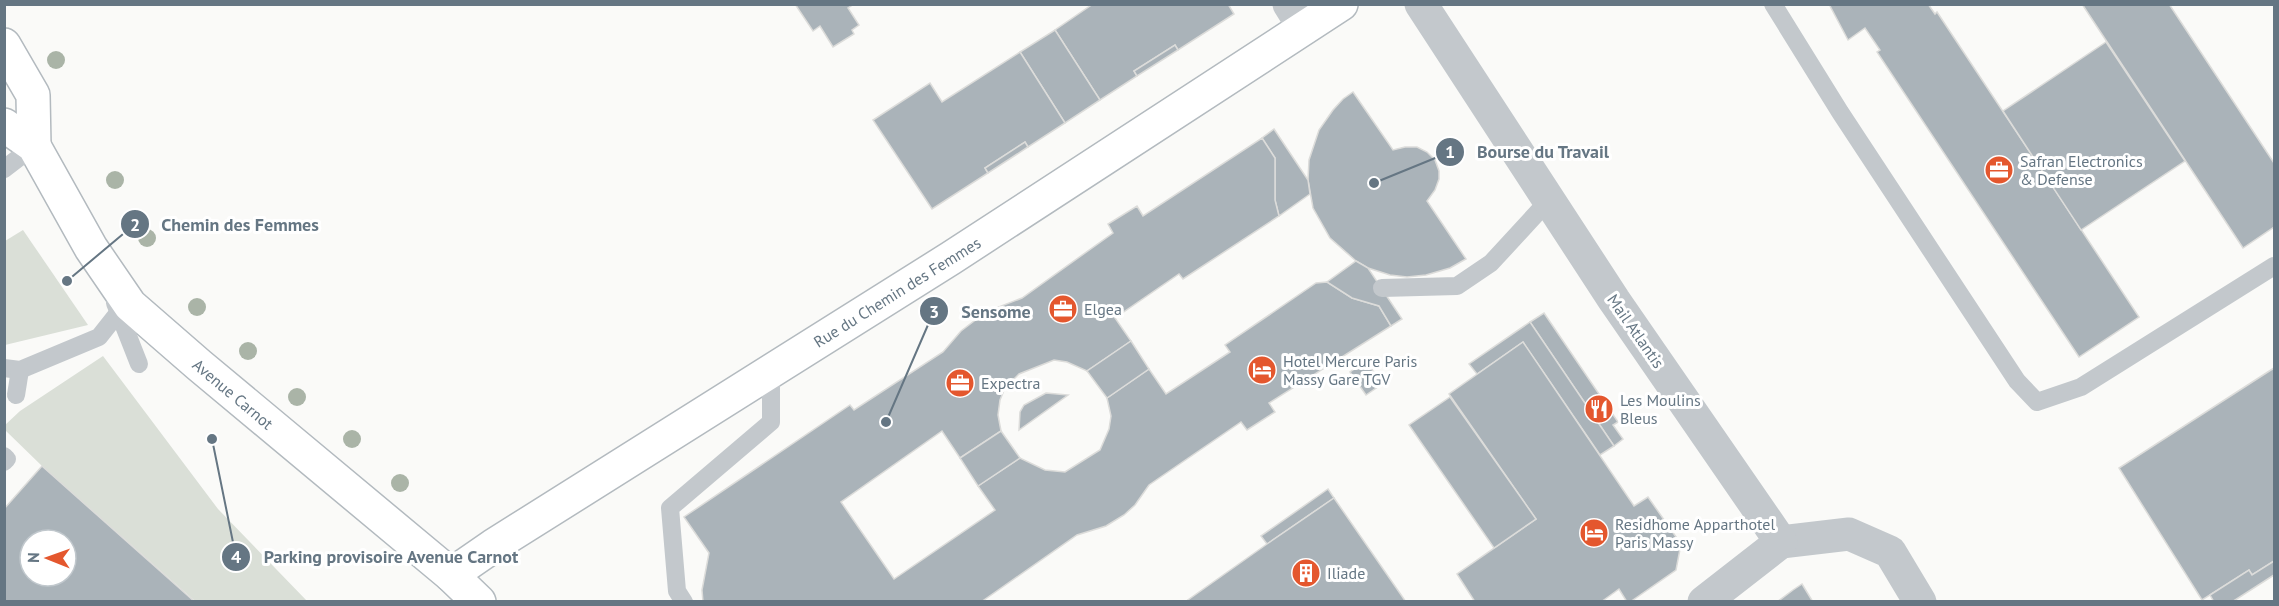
<svg xmlns="http://www.w3.org/2000/svg" width="2279" height="606" font-family="'PT Sans',sans-serif">
<rect width="100%" height="100%" fill="#fafaf8"/>
<g fill="#dadfd7">
<path d="M 23,230 L 88,325 L 5,345 L 5,241 Z"/>
<path d="M 103,356 L 218,509 L 307,601 L 195,601 L 42,466 L 5,430 L 4,426 L 20,411 Z"/>
</g>
<g fill="#aab3b9" stroke="#dcdcda" stroke-width="1.5" fill-rule="evenodd">
<path d="M 795,4 L 854,4 L 848,8 L 859,25 L 852,30 L 854,34 L 833,47 L 820,26 L 813,31 Z"/>
<path d="M 1093,4 L 1228,4 L 1234,14 L 1178,50 L 1175,45 L 1134,71 L 1137,76 L 1100,100 L 1055,30 Z"/>
<path d="M 1829,4 L 1928,4 L 1935,14 L 1937,12 L 2139,317 L 2079,357 L 1877,52 L 1880,50 L 1865,28 L 1848,40 Z"/>
<path d="M 2082,4 L 2169,4 L 2274,163 L 2274,227 L 2243,248 Z"/>
<path d="M 1055,30 L 1100,100 L 1065,123 L 1020,52 Z"/>
<path d="M 2106,42 L 2185,161 L 2081,230 L 2003,111 Z"/>
<path d="M 1175,45 L 1178,50 L 1137,76 L 1134,71 Z"/>
<path d="M 1020,52 L 1065,123 L 1028,147 L 1025,142 L 985,168 L 988,173 L 932,209 L 873,120 L 930,83 L 942,102 Z"/>
<path d="M 1353,92 L 1393,150 L 1405,147 L 1417,147 L 1427,152 L 1435,160 L 1439,171 L 1439,179 L 1435,190 L 1427,201 L 1466,259 L 1450,268 L 1426,275 L 1407,277 L 1390,275 L 1368,268 L 1356,261 L 1330,238 L 1313,208 L 1308,180 L 1309,160 L 1319,130 L 1333,110 L 1343,99 Z"/>
<path d="M 1274,129 L 1308,180 L 1310,194 L 1279,216 L 1275,200 L 1275,158 L 1262,138 Z"/>
<path d="M 1262,138 L 1275,158 L 1275,200 L 1279,216 L 1183,279 L 1179,274 L 1115,318 L 1131,341 L 1087,371 L 1067,362 L 1054,360 L 1019,374 L 1005,388 L 1000,400 L 998,415 L 1001,431 L 960,458 L 942,431 L 841,502 L 894,579 L 995,510 L 978,486 L 1020,458 L 1045,470 L 1065,472 L 1100,450 L 1109,429 L 1111,416 L 1107,398 L 1149,369 L 1166,394 L 1230,352 L 1225,345 L 1316,283 L 1327,282 L 1352,298 L 1379,306 L 1391,326 L 1269,403 L 1275,412 L 1247,430 L 1241,422 L 1149,485 L 1135,505 L 1124,515 L 1106,526 L 1077,535 L 981,602 L 703,602 L 702,590 L 709,553 L 684,517 L 850,405 L 854,410 L 943,352 L 961,331 L 986,312 L 1022,298 L 1113,233 L 1108,224 L 1137,206 L 1143,216 Z"/>
<path d="M 1025,142 L 1028,147 L 988,173 L 985,168 Z"/>
<path d="M 1356,261 L 1368,268 L 1402,319 L 1391,326 L 1379,306 L 1352,298 L 1327,282 Z"/>
<path d="M 1544,313 L 1618,422 L 1613,425 L 1623,439 L 1614,446 L 1530,322 Z"/>
<path d="M 1530,322 L 1614,446 L 1600,455 L 1523,342 L 1477,374 L 1469,364 Z"/>
<path d="M 1131,341 L 1149,369 L 1107,398 L 1087,371 Z"/>
<path d="M 1523,342 L 1634,506 L 1648,497 L 1681,544 L 1676,570 L 1630,602 L 1627,602 L 1619,589 L 1601,602 L 1475,602 L 1457,574 L 1536,519 L 1449,394 Z"/>
<path d="M 1366,361 L 1382,384 L 1366,395 L 1350,372 Z"/>
<path d="M 2274,368 L 2274,561 L 2252,575 L 2249,570 L 2202,600 L 2119,468 Z"/>
<path d="M 1046,393 L 1068,395 L 1019,430 L 1020,412 L 1024,405 Z"/>
<path d="M 1450,397 L 1536,519 L 1494,548 L 1409,425 Z"/>
<path d="M 1001,431 L 1020,458 L 978,486 L 960,458 Z"/>
<path d="M 42,466 L 195,602 L 4,602 L 4,509 ZM 30,540 L 66,540 L 66,576 L 30,576 Z"/>
<path d="M 1328,489 L 1334,498 L 1267,544 L 1261,536 Z"/>
<path d="M 1334,498 L 1406,602 L 1185,602 L 1267,544 Z"/>
<path d="M 2274,561 L 2274,575 L 2232,602 L 2214,602 L 2210,595 L 2249,570 L 2252,575 Z"/>
<path d="M 1802,584 L 1813,602 L 1777,602 L 1793,590 Z"/>
</g>
<g fill="none" stroke-linecap="round" stroke-linejoin="round">
<g stroke="#b3babf" stroke-width="36">
<g id="secondary">
<path d="M 4,45 L 33,95 L 34,146"/>
<path d="M 4,125 L 34,146 L 91,248 L 130,305 L 199,365 L 451,575 L 479,602"/>
<path d="M 451,575 L 493,546 L 951,258 L 1341,4"/>
</g>
</g>
<g stroke="#c3c8cc" stroke-width="18">
<path d="M 1773,4 L 1840,112 L 2017,381 L 2037,402 L 2081,387 L 2274,266"/>
<path d="M 4,169 L 34,146"/>
<path d="M 1382,288 L 1457,286 L 1491,263 L 1549,200"/>
<path d="M 115,303 L 139,364"/>
<path d="M 4,368 L 20,370 L 99,337 L 118,313"/>
<path d="M 16,395 L 20,370"/>
<path d="M 4,456 L 7,459 L 4,462"/>
<path d="M 684,602 L 677,591 L 670,508 L 771,422 L 771,371"/>
</g>
<g stroke="#c3c8cc" stroke-width="33">
<path d="M 1289,4 L 1304,28"/>
<path d="M 1421,4 L 1614,300 L 1781,542"/>
<path d="M 1781,542 L 1849,534 L 1890,552 L 1920,602"/>
<path d="M 1704,602 L 1781,542"/>
</g>
<use href="#secondary" stroke="#fff" stroke-width="33"/>
</g>
<g fill="#aab4a7">
<circle cx="56" cy="60" r="9"/>
<circle cx="115" cy="180" r="9"/>
<circle cx="147" cy="238" r="9"/>
<circle cx="197" cy="307" r="9"/>
<circle cx="248" cy="351" r="9"/>
<circle cx="297" cy="397" r="9"/>
<circle cx="352" cy="439" r="9"/>
<circle cx="400" cy="483" r="9"/>
</g>
<defs>
<g id="office-disc" transform="scale(1.5)"><circle r="9.5" fill="#e4572e" stroke="#fff"/><path d="M-6-3h4V-5.5h4V-3h4V5H-6ZM-1-4.5V-3h2v-1.5ZM-6 0V1H6V0Z" fill="#fff"/></g>
<g id="hotel-disc" transform="scale(1.5)"><circle r="9.5" fill="#e4572e" stroke="#fff"/><path d="M-6-4.5h1.5V1H6V5H4.5V3h-9V5H-6ZM-4 0a1.8 1.8 0 1 1 3.6 0ZM.5 0V-2.5h3Q6-2.5 6 0Z" fill="#fff"/></g>
<g id="restaurant-disc" transform="scale(1.5)"><circle r="9.5" fill="#e4572e" stroke="#fff"/><path d="M-5-6h1v4h1v-4h1v4h1v-4h1v5L-1.5 .5V6h-2V.5L-5-1ZM5-6V6H3V1.5H1.5Q1.5-4 5-6Z" fill="#fff"/></g>
<g id="building-disc" transform="scale(1.5)"><circle r="9.5" fill="#e4572e" stroke="#fff"/><path d="M-4-6H4V6H1V3H-1V6H-4ZM-2.5-4.3h1.7v1.8h-1.7ZM.8-4.3h1.7v1.8H.8ZM-2.5-1h1.7V.8h-1.7ZM.8-1h1.7V.8H.8Z" fill="#fff"/></g>
</defs>
<g fill-rule="evenodd">
<use href="#office-disc" x="1999" y="170"/>
<use href="#office-disc" x="1063" y="309"/>
<use href="#hotel-disc" x="1262" y="370"/>
<use href="#office-disc" x="960" y="383"/>
<use href="#restaurant-disc" x="1599" y="409"/>
<use href="#hotel-disc" x="1594" y="533"/>
<use href="#building-disc" x="1306" y="573"/>
</g>
<g text-anchor="middle" stroke-width="6" stroke-linejoin="round" paint-order="stroke">
<g font-size="16" fill="#657683" stroke="#fff" text-anchor="start">
<text x="2020" y="167">Safran Electronics<tspan x="2020" dy="18">&amp; Defense</tspan></text>
<text x="1084" y="315">Elgea</text>
<text x="1283" y="367">Hotel Mercure Paris<tspan x="1283" dy="18">Massy Gare TGV</tspan></text>
<text x="981" y="389">Expectra</text>
<text x="1620" y="406">Les Moulins<tspan x="1620" dy="18">Bleus</tspan></text>
<text x="1615" y="530">Residhome Apparthotel<tspan x="1615" dy="18">Paris Massy</tspan></text>
<text x="1327" y="579">Iliade</text>
</g>
<g font-size="16" fill="#657683" stroke="#fff">
<text transform="translate(897 292) rotate(-32)" y="6">Rue du Chemin des Femmes</text>
<text transform="translate(1636 331) rotate(55)" y="6">Mail Atlantis</text>
<text transform="translate(233 394) rotate(40)" y="6">Avenue Carnot</text>
</g>
</g>
<path fill="none" stroke="#657683" stroke-width="2" d="M1374 183L1450 152M67 281L135 224M886 422L934 311M212 439L236 557"/>
<g fill="#657683" stroke="#fff" stroke-width="2">
<circle cx="1374" cy="183" r="6"/>
<circle cx="67" cy="281" r="6"/>
<circle cx="886" cy="422" r="6"/>
<circle cx="212" cy="439" r="6"/>
<circle cx="1450" cy="152" r="15"/>
<circle cx="135" cy="224" r="15"/>
<circle cx="934" cy="311" r="15"/>
<circle cx="236" cy="557" r="15"/>
</g>
<g font-size="18" text-anchor="middle" font-weight="bold" fill="#fff">
<text x="1450" y="158">1</text>
<text x="135" y="231">2</text>
<text x="934" y="318">3</text>
<text x="236" y="563">4</text>
</g>
<g font-size="18" text-anchor="middle" font-weight="bold" fill="#657683" stroke="#fff" stroke-width="6" stroke-linejoin="round" paint-order="stroke">
<text x="1543" y="158">Bourse du Travail</text>
<text x="240" y="231">Chemin des Femmes</text>
<text x="996" y="318">Sensome</text>
<text x="391" y="563">Parking provisoire Avenue Carnot</text>
</g>
<rect width="2279" height="606" fill="none" stroke="#657683" stroke-width="12"/>
<g transform="translate(48 558) rotate(271)"><circle r="28" fill="#ffffff" stroke="#c1c8cd" stroke-width="1.5"/>
<path d="M0-4.5L10 22L0 15L-10 22Z" fill="#e4572e"/>
<text y="-9" font-size="16" font-weight="bold" text-anchor="middle" fill="#657683">N</text>
</g>
</svg>
